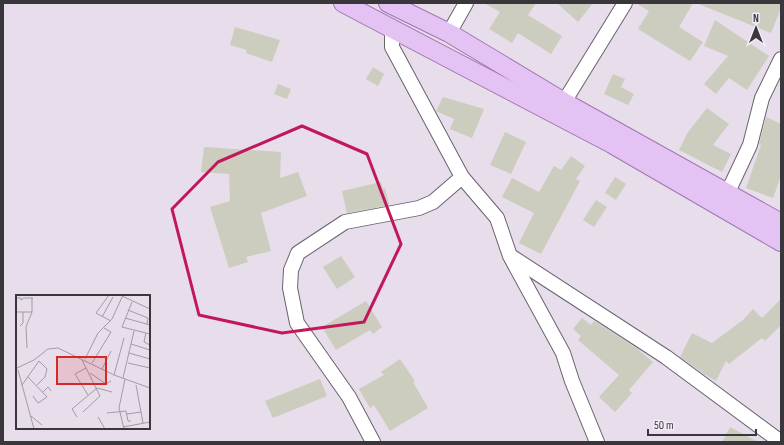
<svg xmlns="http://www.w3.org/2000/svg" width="784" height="445" font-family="'Sofia Sans Condensed',sans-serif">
<rect width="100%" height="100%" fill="#e7ddeb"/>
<g fill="#cccdbe">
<path d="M 484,3 L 536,3 L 528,15 L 562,36 L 551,54 L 518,33 L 512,43 L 489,29 L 500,12 Z"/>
<path d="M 557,3 L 593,3 L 578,22 Z"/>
<path d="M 636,3 L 693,3 L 679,27 L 703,42 L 690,61 L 638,29 L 649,11 Z"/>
<path d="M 696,3 L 781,3 L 781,8 L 771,33 Z"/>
<path d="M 715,20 L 769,56 L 747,90 L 729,78 L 716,94 L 704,84 L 728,56 L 704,46 Z"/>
<path d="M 235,27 L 280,40 L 272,62 L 246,53 L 247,50 L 230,45 Z"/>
<path d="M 373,67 L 384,74 L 378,86 L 366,79 Z"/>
<path d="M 613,74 L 625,79 L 621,87 L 634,94 L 628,105 L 604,94 Z"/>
<path d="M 278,84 L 291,89 L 287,99 L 274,94 Z"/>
<path d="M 443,97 L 484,109 L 472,138 L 450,129 L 454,119 L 436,111 Z"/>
<path d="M 707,108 L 729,124 L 713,145 L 731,154 L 722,172 L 679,150 L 688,132 Z"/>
<path d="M 766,117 L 781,124 L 781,176 L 773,198 L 746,188 L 761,145 L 759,144 Z"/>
<path d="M 505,132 L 526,142 L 511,174 L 490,165 Z"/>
<path d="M 204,147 L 281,152 L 280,178 L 298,172 L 307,196 L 261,213 L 271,251 L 246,257 L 248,262 L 229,268 L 210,207 L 230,201 L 229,174 L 201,172 Z"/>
<path d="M 571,156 L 585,166 L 576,179 L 580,181 L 541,254 L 519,243 L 534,213 L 502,197 L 512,178 L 539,192 L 554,166 L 561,170 Z"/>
<path d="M 615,177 L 626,184 L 616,200 L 605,193 Z"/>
<path d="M 381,182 L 383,189 L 385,188 L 389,205 L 347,213 L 342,191 Z"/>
<path d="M 596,200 L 607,207 L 594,227 L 583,220 Z"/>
<path d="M 341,256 L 355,277 L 337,289 L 323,267 Z"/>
<path d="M 781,299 L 781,325 L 765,341 L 762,338 L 729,364 L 726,361 L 716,381 L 704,374 L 680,357 L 692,333 L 712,343 L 743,320 L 753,309 L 762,318 Z"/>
<path d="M 366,301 L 382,327 L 373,334 L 370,330 L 336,350 L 322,327 Z"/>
<path d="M 582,318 L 591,325 L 594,321 L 635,347 L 653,362 L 629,390 L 632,393 L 615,412 L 599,397 L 619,375 L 578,340 L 581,336 L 573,329 Z"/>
<path d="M 400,359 L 415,381 L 413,382 L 428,408 L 390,431 L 374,405 L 370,408 L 359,389 L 384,375 L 381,372 Z"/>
<path d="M 320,379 L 327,396 L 273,418 L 265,401 Z"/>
<path d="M 730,427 L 758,442 L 722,442 Z"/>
</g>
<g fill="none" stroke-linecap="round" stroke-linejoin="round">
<g stroke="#6a626d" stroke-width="16">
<g id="minor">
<path d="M 392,29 L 392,47 L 462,177 L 497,218 L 510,256 L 563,353 L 572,381 L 597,442"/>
<path d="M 449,33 L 466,3"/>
<path d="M 564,102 L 625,3"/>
<path d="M 727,194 L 750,145 L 762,98 L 781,59"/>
<path d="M 512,257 L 666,357 L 781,442"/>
<path d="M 373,442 L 349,397 L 297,323 L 290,288 L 291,270 L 298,253 L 345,222 L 419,208 L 433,202 L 462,177"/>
</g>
</g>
<g stroke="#9e77af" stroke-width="20">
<g id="major">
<path d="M 343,3 L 612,144 L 781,242"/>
<path d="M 388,3 L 449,33 L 564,102 L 781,223"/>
</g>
</g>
<use href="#minor" stroke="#fff" stroke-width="14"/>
<use href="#major" stroke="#e5c2f4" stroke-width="18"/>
</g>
<path fill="none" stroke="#c2185b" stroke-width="3" stroke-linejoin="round" d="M 302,126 L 367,154 L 401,244 L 364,322 L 282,333 L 199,315 L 172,209 L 218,162 Z"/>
<g transform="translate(16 295)">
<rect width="134" height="134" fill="#e7ddeb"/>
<path fill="none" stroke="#a29ba5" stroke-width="1" d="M 93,0 L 80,18 L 95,26M 106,1 L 134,14M 0,3 L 5,3 L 5,5 L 8,3 L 17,3M 116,7 L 106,32 L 134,39M 112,15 L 132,23 L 131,29M 0,17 L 16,17M 86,22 L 97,2M 109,23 L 134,30M 4,31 L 7,28 L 7,17M 130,38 L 128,47 L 134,50M 115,49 L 134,55M 11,53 L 10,32 L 16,17 L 16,3M 113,58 L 134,64M 69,64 L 82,38 L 96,24 L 107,0M 66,65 L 84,101 L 67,117M 76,68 L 95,37 L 88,33M 112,68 L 134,73M 1,73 L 18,65 L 32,54 L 42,53 L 98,80 L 134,93M 70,73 L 59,79 L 72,100M 86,74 L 95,56M 2,75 L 18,134M 74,78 L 90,89 L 95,86M 98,80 L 108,43M 12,82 L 31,102 L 22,108 L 17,101M 107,83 L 118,36M 6,90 L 23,66 L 31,74 L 29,82 L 21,90M 120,90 L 127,128M 27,97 L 32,92 L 35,96M 91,118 L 110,116 L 112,126 L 115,126M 111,119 L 125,117M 15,121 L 26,130M 61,122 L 56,114 L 81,93 L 96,97M 82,122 L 89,134M 107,132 L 134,127M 108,134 L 103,113 L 109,84"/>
<path fill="#d62828" fill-opacity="0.15" stroke="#d62828" stroke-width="2" d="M 41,62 L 90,62 L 90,89 L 41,89 Z"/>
<rect width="134" height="134" fill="none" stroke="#3a373c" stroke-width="2"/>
</g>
<rect width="784" height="445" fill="none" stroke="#3a373c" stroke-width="8"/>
<g transform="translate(756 28)" stroke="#f4ebf8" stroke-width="3" paint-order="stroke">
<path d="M0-3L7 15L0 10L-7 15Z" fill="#3a373c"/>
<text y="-6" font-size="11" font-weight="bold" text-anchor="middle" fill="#3a373c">N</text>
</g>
<path d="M648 429v6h108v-6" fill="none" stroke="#3a373c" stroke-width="2"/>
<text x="654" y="429" font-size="12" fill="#3a373c" stroke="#f4ebf8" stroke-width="3" paint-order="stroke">50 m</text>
</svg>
